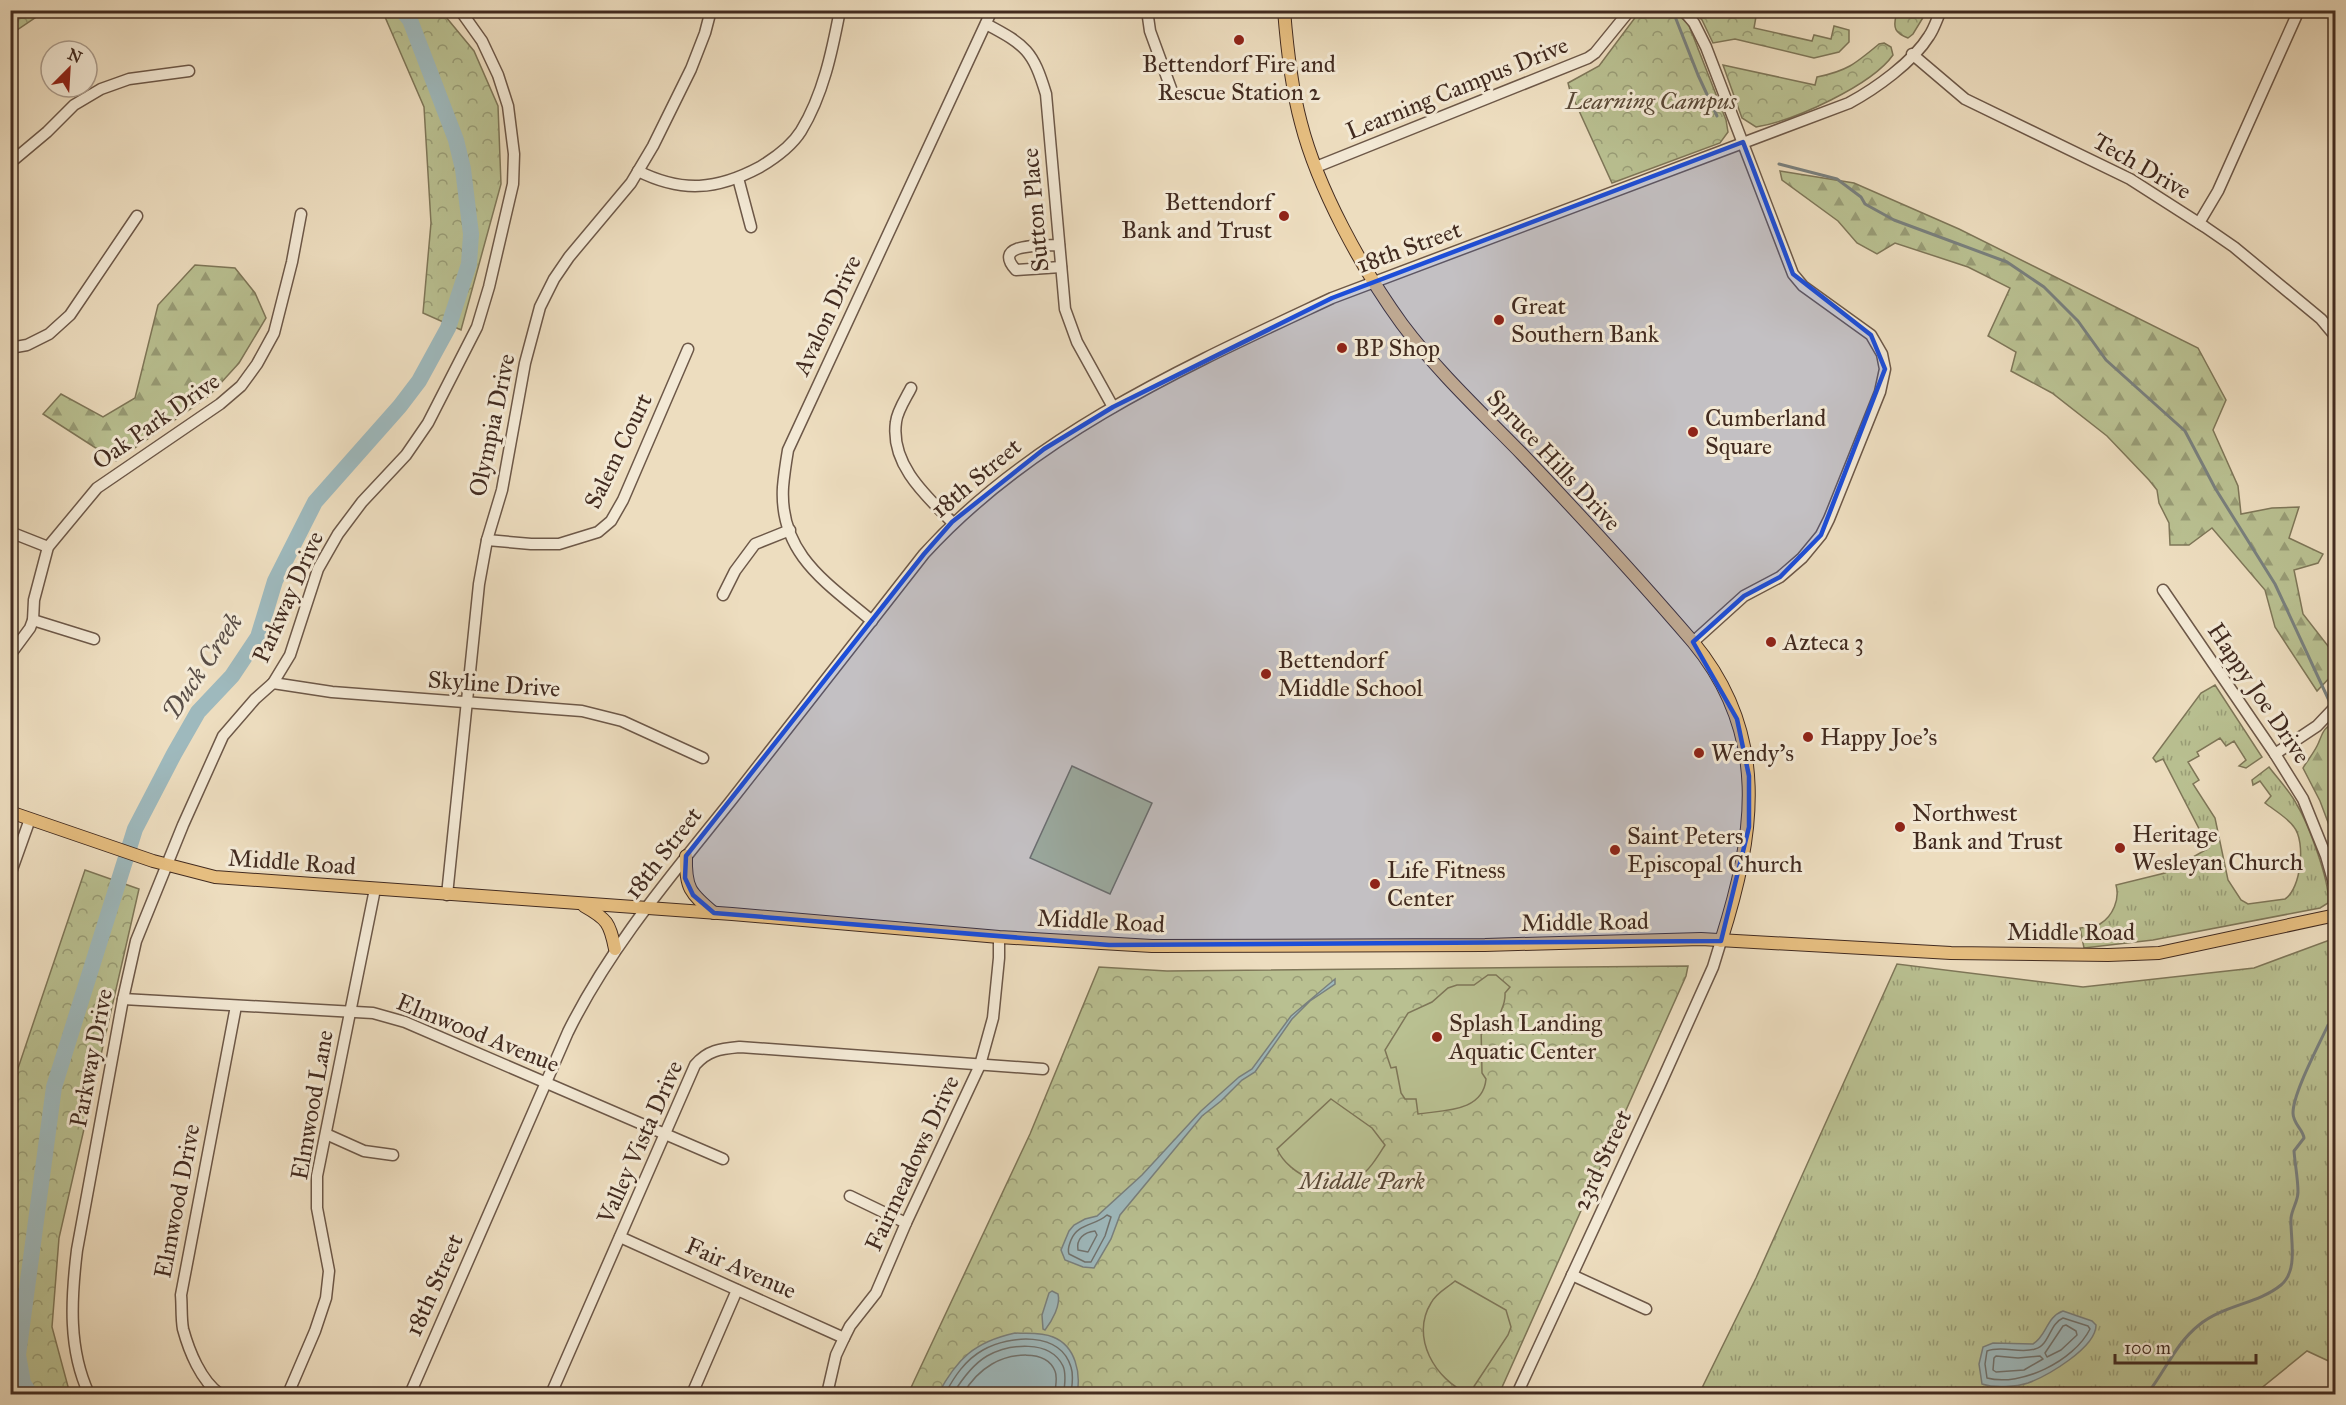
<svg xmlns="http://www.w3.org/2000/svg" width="2346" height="1405" font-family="'IM FELL Great Primer',serif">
<defs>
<pattern id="grass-tufts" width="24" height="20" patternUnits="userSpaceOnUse" patternTransform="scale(1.5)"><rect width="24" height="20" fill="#b9c091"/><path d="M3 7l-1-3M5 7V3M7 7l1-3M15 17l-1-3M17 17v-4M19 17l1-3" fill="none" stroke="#989c76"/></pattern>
<pattern id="forest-firs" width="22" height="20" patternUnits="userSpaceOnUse" patternTransform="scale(1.5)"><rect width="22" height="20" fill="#b9c091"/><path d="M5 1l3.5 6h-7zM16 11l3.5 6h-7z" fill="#989c76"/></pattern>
<pattern id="park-crowns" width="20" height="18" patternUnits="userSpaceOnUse" patternTransform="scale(1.5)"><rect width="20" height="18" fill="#b9c091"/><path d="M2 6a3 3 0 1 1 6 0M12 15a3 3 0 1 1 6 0" fill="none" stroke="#989c76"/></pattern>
</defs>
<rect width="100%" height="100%" fill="#edddbf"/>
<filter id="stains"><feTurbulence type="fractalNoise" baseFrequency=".00333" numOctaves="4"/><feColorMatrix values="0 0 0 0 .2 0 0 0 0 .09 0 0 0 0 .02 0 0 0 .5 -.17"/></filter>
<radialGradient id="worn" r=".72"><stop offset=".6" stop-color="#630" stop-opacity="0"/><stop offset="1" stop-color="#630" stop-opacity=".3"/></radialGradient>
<g fill="url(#grass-tufts)" stroke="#7e7658" stroke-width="1.5">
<path d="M 2215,685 L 2262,757 L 2246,768 L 2239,766 L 2246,760 L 2234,741 L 2226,746 L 2220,738 L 2197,752 L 2199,756 L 2188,762 L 2199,780 L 2193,784 L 2215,818 L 2228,880 L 2241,900 L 2248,904 L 2285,899 C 2301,889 2306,842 2294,827 C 2288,818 2274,810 2265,803 L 2271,796 L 2260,781 L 2253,785 L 2252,780 L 2269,767 C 2278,779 2290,791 2297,805 C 2308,823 2331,884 2328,903 L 2320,908 L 2153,940 L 2084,948 L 2080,928 C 2086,927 2095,927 2100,924 C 2113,916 2120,899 2116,885 L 2165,873 L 2209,848 L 2163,759 L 2156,762 L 2153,758 L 2201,693 Z"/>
<path d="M 2335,938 L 2335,1364 L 2307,1351 L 2254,1394 L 1699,1394 L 1756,1278 L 1897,964 L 2083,987 L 2254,968 Z"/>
</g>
<g fill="url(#forest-firs)" stroke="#7e7658" stroke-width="1.5">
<path d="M 1780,171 L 1854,183 L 1959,229 L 2198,348 L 2226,400 L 2213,430 L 2238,486 L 2241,514 L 2272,508 L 2299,507 L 2289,538 L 2323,554 L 2318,563 L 2294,570 L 2303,614 L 2335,655 L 2335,672 L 2317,691 L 2275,627 L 2265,590 L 2212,528 L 2189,545 L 2170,545 L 2169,523 L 2159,503 L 2157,490 L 2149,480 L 2107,436 L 2052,393 L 2011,371 L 2016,352 L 1988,336 L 2010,288 L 1968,267 L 1895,243 L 1877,254 L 1857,243 L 1838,221 L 1782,180 Z"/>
<path d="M 195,265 L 235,268 L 255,293 L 266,318 L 239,363 L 209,396 L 116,461 L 43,414 L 61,394 L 103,417 L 135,398 L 158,305 Z"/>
<path d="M 2335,724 L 2336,724 L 2335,841 L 2320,801 L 2303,768 C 2307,761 2313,754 2317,746 C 2322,737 2322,726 2335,724 Z"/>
</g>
<g fill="url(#park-crowns)" stroke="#7e7658" stroke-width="1.5">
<path d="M 11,10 L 45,10 L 45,11 L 11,34 Z"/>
<path d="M 373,11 L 441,11 L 474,51 L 498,106 L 501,184 L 461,330 L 423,313 L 431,223 L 424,107 L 385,17 Z"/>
<path d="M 1640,11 L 1672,11 L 1688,23 L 1726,120 L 1728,132 L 1720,143 L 1612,183 L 1570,91 L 1568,83 L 1599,66 Z"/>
<path d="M 1693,11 L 1757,11 L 1754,28 L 1812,41 L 1814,35 L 1831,39 L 1834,26 L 1849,30 L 1849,42 L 1839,52 L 1814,58 L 1735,39 L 1713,43 L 1702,20 Z"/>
<path d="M 1901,11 L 1927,11 L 1913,34 L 1908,38 C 1895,33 1893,28 1896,16 L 1903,13 Z"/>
<path d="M 1884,43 L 1891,47 L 1893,55 C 1872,85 1794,121 1756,127 L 1742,118 L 1723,65 L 1815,85 L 1817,77 C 1847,71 1855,64 1879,44 Z"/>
<path d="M 85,870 L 139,889 L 59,1238 L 52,1327 L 70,1394 L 11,1394 L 11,1089 Z"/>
<path d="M 1688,966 L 1686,976 L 1499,1394 L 908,1394 L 1030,1134 L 1099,967 L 1167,971 Z"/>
</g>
<g fill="#b9c091" stroke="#7e7658" stroke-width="1.5">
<path d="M 1072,766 L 1152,803 L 1110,894 L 1030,858 Z"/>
<path d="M 1488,975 L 1496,975 L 1510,987 L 1505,993 C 1506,1007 1498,1011 1498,1025 L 1481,1025 L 1482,1073 L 1486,1079 C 1483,1112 1444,1110 1418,1114 L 1416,1099 L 1405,1099 L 1401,1093 L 1396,1067 L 1391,1068 L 1385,1050 L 1408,1013 L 1432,1002 L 1448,988 L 1457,985 L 1474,985 Z"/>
<path d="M 1331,1099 L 1372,1128 L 1385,1145 C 1378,1156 1370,1170 1358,1178 C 1332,1194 1289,1176 1277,1149 Z"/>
<path d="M 1455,1281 L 1506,1310 L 1511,1327 L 1508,1335 L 1469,1394 C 1435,1380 1410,1337 1431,1303 C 1436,1293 1447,1288 1455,1281 Z"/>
</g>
<g fill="#9eb9bd" stroke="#79807e" stroke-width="1.5">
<path d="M 1335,979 L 1335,984 L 1310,1001 L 1292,1019 L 1255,1072 L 1242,1080 L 1221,1101 L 1202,1116 L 1120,1215 L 1111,1239 L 1094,1268 L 1083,1267 L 1065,1260 L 1061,1250 L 1069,1231 L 1074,1225 L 1085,1219 L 1097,1216 L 1142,1175 L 1201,1111 L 1239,1077 L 1252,1069 L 1291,1016 Z"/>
<path d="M 1052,1291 L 1058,1294 C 1061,1305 1052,1321 1045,1330 L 1043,1329 L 1042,1315 L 1049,1293 Z"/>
<path d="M 2063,1311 L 2092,1321 L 2096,1325 C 2096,1348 2047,1376 2028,1383 C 2016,1387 1994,1388 1982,1384 L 1979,1364 L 1983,1347 L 1993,1343 L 2033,1344 C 2047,1336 2046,1317 2063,1311 Z"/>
<path d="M 1015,1333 C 1027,1334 1041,1332 1053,1337 C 1076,1346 1081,1374 1077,1394 L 938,1394 C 957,1359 974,1342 1015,1333 Z"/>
</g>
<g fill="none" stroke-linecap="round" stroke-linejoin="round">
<g stroke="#70726e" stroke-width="1.5">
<path d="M 1107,1215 L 1111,1217 L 1105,1236 L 1091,1262 L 1085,1262 L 1069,1254 C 1067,1249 1069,1246 1071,1240 C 1078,1223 1095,1226 1107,1215 Z"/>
<path d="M 1095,1231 L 1097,1235 L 1088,1252 L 1078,1250 C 1076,1239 1084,1232 1095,1231 Z"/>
<path d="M 2063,1318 L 2088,1326 L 2090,1329 C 2074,1361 2021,1387 1987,1378 L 1985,1364 L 1987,1351 C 2002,1345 2020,1354 2035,1349 C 2050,1345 2049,1324 2063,1318 Z"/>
<path d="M 2063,1326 L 2066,1325 L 2076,1331 L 2077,1335 L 2061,1350 L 2047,1357 L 2045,1353 Z"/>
<path d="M 1996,1356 L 2018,1358 L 2040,1356 L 2043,1359 L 2024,1370 L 1996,1372 L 1993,1370 L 1994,1358 Z"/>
<path d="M 945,1394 C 954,1377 965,1360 983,1350 C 1010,1335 1060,1331 1071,1367 C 1074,1376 1072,1385 1071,1394"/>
<path d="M 953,1394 C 962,1379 972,1365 987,1356 C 1009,1344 1050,1339 1063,1366 C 1067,1375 1064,1385 1064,1394"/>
<path d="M 963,1394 C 970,1382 980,1371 992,1364 C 1009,1354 1046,1348 1055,1371 C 1058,1378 1055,1387 1055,1394"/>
</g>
<g stroke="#79807e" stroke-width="3">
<path d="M 1676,19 L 1698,75 L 1717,116"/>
<path d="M 1779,164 L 1837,179 L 1861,197 L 1865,204 L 1894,220 L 2007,262 L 2044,287 L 2078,321 L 2106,360 L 2185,431 L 2215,488 L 2275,584 L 2332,707"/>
<path d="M 2147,1394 C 2165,1372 2175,1344 2199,1325 C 2223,1305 2258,1304 2281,1285 C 2299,1270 2290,1238 2291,1218 C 2292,1209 2298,1201 2298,1192 C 2298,1179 2295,1164 2294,1151 L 2304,1138 C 2303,1129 2293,1124 2293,1113 C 2293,1093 2319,1045 2328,1025 L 2336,1021"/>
</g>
<path stroke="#9eb9bd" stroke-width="16" d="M 30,1394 L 23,1383 L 18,1355 L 54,1087 L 135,829 L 174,754 L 198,712 L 232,676 L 258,637 L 275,581 L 315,502 L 400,406 L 419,381 L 448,328 L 469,264 L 471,234 L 463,169 L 456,140 L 410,20 L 402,10"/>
<g stroke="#6d5848" stroke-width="13">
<g id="minor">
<path d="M 1147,10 L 1150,31 L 1173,94"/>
<path d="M 1683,10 L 1694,23 L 1706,47 L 1793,274 L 1803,286 L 1871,335 L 1882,354 L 1885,369 L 1880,392 L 1829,519 L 1821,535 L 1802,558 L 1780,577 L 1744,596 L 1693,642"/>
<path d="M 986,24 C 1026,45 1033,51 1046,94 L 1065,309 L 1077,342 L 1113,407"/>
<path d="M 1912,54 L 1965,99 L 2130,179 L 2205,227 L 2234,247 L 2321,319 L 2336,337"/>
<path d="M 10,163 L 47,132 L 74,105 L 101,89 L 129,79 L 189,71"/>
<path d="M 1316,167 L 1588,58 L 1595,53 L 1630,10"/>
<path d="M 638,171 C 682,193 717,190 760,167 C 775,158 791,147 801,131 C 823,95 832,52 840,10"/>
<path d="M 738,178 L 751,227"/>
<path d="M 2199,223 L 2218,191 L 2299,10"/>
<path d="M 1059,245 C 1045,246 990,242 1016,270 L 1061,267"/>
<path d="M 10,348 L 27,345 L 49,334 L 70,315 L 137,216"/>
<path d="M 911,388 C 906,398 897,411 896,422 C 890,464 926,496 952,522"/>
<path d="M 10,532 L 48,547"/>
<path d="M 487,540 L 531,544 L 559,544 L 598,532 L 611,521 L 623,500 L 688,349"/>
<path d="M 2163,590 L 2275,754 L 2303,799 L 2326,856 L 2336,891"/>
<path d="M 723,595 L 735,571 L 755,544 L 790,530"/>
<path d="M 33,620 L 94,639"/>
<path d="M 872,621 C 827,583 779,554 783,487 C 784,475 786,462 788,450 L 992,10"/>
<path d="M 10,655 L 30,628 L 33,620 L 34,600 L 48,547 L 97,488 L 220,404 L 241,386 L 257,364 L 274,333 L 292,262 L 301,214"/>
<path d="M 273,683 L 332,692 L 582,711 L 622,721 L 703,758"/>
<path d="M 2275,754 L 2317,726 L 2336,706"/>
<path d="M 10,875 L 30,819"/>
<path d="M 447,895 L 479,584 L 487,540 L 502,490 L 525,363 L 540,307 L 554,279 L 569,257 L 631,183 L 653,146 L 691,69 L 705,33 L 711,10"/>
<path d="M 123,999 L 373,1013 L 405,1022 L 723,1159"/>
<path d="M 326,1134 L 364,1151 L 393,1155"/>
<path d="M 850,1196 L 906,1223"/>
<path d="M 620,1237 L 844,1338"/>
<path d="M 1572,1275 L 1646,1309"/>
<path d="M 89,1394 C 68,1349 71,1299 77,1250 L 123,999 L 136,941 L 183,825 L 223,736 L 255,699 L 273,683 L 290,655 L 318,569 L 338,534 L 362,502 L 406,455 L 428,423 L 477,327 L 489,287 L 513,184 L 514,154 L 508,106 L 498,75 L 482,41 L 460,10"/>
<path d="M 220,1394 C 201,1381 189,1351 183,1329 C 181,1318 182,1306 181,1295 L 236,1006"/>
<path d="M 288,1394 L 315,1331 L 326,1298 L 329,1271 L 317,1208 L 317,1176 L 375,889"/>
<path d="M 410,1394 L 568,1032 C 610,947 671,876 730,802 C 795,719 859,636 924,554 C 1033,434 1187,366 1332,298 L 1849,103 C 1875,89 1913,62 1929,36 C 1934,29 1937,19 1941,10"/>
<path d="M 551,1394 L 695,1065 C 708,1050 720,1049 740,1047 L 1043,1069"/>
<path d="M 692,1394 L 737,1290"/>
<path d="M 827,1394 L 836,1355 L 844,1338 L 850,1326 L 876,1293 L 906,1223 L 980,1065 L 993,1018 L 999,958 L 999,937"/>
<path d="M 1517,1394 L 1660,1085 L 1713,967 L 1721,941"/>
</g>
</g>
<g stroke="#422b20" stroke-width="14">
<g id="major">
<path d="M 1284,10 C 1287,48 1291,86 1301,123 C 1318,189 1362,269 1402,324 C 1438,372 1481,412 1522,454 C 1580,515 1638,578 1693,642 C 1770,735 1755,834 1721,941"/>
<path d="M 10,812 L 153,861 L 215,877 L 732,914 L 999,937 L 1152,946 L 1485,945 L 1701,939 L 1951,953 L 2108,955 L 2159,953 L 2336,915"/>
<path d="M 686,856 C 685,888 690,893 714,913"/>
<path d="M 584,906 C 607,919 610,923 615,949"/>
</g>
</g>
<use href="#minor" stroke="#f3e9d5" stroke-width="10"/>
<use href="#major" stroke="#e6be80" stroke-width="12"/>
</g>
<path fill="#1d4ed8" fill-opacity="0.2" stroke="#1d4ed8" stroke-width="4.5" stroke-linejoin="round" d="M 1743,142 L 1793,274 L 1871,335 L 1885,369 L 1821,535 L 1780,577 L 1744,596 L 1693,642 L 1737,719 L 1749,776 L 1749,827 L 1721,941 L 1109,945 L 714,913 L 693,895 L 685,878 L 686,856 L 924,554 L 952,522 L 1044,449 L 1113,407 L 1332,298 Z"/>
<g fill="#8f2418" stroke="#f3e9d5" stroke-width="2">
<circle cx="1239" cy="40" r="6"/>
<circle cx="1284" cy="216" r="6"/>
<circle cx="1499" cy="320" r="6"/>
<circle cx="1342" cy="348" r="6"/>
<circle cx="1693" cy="432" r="6"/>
<circle cx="1771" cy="642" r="6"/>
<circle cx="1266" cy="674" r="6"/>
<circle cx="1808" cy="737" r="6"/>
<circle cx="1699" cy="753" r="6"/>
<circle cx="1900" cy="827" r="6"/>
<circle cx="2120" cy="848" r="6"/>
<circle cx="1615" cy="850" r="6"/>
<circle cx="1375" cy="884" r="6"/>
<circle cx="1437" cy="1037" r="6"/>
</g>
<g text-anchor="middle" stroke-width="6" stroke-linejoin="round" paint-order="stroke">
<g font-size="24" fill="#422b20" stroke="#f3e9d5" text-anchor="start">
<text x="1239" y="72" text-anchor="middle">Bettendorf Fire and<tspan x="1239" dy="28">Rescue Station 2</tspan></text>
<text x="1272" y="210" text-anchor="end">Bettendorf<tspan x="1272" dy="28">Bank and Trust</tspan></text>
<text x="1511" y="314">Great<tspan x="1511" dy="28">Southern Bank</tspan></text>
<text x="1354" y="356">BP Shop</text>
<text x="1705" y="426">Cumberland<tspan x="1705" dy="28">Square</tspan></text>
<text x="1783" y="650">Azteca 3</text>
<text x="1278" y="668">Bettendorf<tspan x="1278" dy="28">Middle School</tspan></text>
<text x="1820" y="745">Happy Joe's</text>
<text x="1711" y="761">Wendy's</text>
<text x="1912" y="821">Northwest<tspan x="1912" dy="28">Bank and Trust</tspan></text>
<text x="2132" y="842">Heritage<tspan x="2132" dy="28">Wesleyan Church</tspan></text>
<text x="1627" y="844">Saint Peters<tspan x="1627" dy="28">Episcopal Church</tspan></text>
<text x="1387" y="878">Life Fitness<tspan x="1387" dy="28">Center</tspan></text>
<text x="1449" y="1031">Splash Landing<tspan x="1449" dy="28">Aquatic Center</tspan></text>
</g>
<g font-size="24" fill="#422b20" stroke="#f3e9d5">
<text transform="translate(1457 88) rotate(-22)" y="8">Learning Campus Drive</text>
<text transform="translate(2142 166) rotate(30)" y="8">Tech Drive</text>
<text transform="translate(1035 210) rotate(-95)" y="8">Sutton Place</text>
<text transform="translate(1409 247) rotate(-20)" y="8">18th Street</text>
<text transform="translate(827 315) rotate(-65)" y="8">Avalon Drive</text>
<text transform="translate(156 421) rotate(-35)" y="8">Oak Park Drive</text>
<text transform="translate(492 425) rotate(-78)" y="8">Olympia Drive</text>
<text transform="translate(618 451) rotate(-64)" y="8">Salem Court</text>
<text transform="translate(1554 460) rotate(47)" y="8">Spruce Hills Drive</text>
<text transform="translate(976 478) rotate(-40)" y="8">18th Street</text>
<text transform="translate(288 597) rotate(-66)" y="8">Parkway Drive</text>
<text transform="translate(494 684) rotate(4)" y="8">Skyline Drive</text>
<text transform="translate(2259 693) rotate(56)" y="8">Happy Joe Drive</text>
<text transform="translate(663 853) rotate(-52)" y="8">18th Street</text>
<text transform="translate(292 862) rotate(4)" y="8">Middle Road</text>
<text transform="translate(1101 921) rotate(3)" y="8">Middle Road</text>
<text transform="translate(1585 922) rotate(-1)" y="8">Middle Road</text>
<text x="2071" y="940">Middle Road</text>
<text transform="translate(478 1033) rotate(22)" y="8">Elmwood Avenue</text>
<text transform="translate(91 1058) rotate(-79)" y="8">Parkway Drive</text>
<text transform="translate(312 1105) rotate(-80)" y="8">Elmwood Lane</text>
<text transform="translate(640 1142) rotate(-66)" y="8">Valley Vista Drive</text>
<text transform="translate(1602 1160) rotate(-65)" y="8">23rd Street</text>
<text transform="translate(912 1163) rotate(-65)" y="8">Fairmeadows Drive</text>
<text transform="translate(177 1201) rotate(-79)" y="8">Elmwood Drive</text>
<text transform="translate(741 1268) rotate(24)" y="8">Fair Avenue</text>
<text transform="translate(434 1285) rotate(-66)" y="8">18th Street</text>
</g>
<g font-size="24" font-style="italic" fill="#5a4937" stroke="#f3e9d5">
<text x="1651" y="109">Learning Campus</text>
<text x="1362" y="1189">Middle Park</text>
</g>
<g font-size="26" font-style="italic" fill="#594e47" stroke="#f3e9d5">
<text transform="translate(202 666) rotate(-56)" y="9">Duck Creek</text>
</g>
</g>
<rect width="2346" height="1405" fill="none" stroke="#edddbf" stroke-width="36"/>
<rect x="12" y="12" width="2322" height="1381" fill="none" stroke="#422b20" stroke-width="3"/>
<rect x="18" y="18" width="2310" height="1369" fill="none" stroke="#422b20" stroke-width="1.5"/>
<g transform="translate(69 69) rotate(24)"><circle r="28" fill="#f3e9d5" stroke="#ac9d8d" stroke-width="1.5"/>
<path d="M0-4.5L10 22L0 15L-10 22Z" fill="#8f2418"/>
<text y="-9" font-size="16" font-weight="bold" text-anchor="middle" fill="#422b20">N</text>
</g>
<path d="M2115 1354v9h141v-9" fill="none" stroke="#422b20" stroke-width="3"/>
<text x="2124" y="1354" font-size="18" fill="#422b20" stroke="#f3e9d5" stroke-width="4.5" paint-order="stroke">100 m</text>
<rect width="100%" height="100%" filter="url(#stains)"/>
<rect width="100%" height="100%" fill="url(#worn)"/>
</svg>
